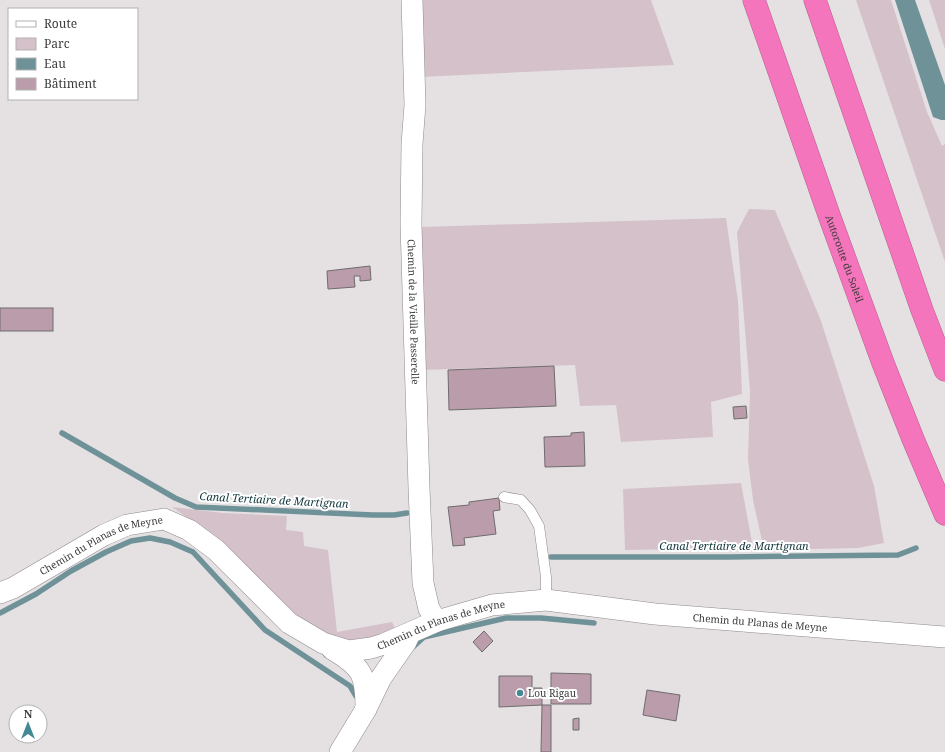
<svg xmlns="http://www.w3.org/2000/svg" width="945" height="752" font-family="'Noto Serif',serif">
<rect width="100%" height="100%" fill="#e5e1e3"/>
<g fill="#d4c1ca">
<path d="M 420,0 L 651,0 L 674,65 L 420,77 Z"/>
<path d="M 856,0 L 891,0 L 927,112 L 942,146 L 945,144 L 945,262 Z"/>
<path d="M 929,0 L 945,0 L 945,49 Z"/>
<path d="M 749,209 L 775,210 L 821,321 L 874,486 L 884,543 L 858,548 L 764,550 L 753,500 L 748,459 L 750,391 L 737,232 Z"/>
<path d="M 726,218 L 738,301 L 742,394 L 711,402 L 713,437 L 621,442 L 616,405 L 580,406 L 575,365 L 421,370 L 420,227 Z"/>
<path d="M 741,483 L 753,548 L 625,550 L 623,489 Z"/>
<path d="M 172,507 L 223,513 L 287,516 L 286,530 L 303,532 L 304,546 L 328,550 L 337,632 L 392,622 L 396,630 L 356,645 L 307,629 L 198,525 Z"/>
</g>
<path fill="#6f9299" d="M 895,0 L 915,0 L 945,85 L 945,120 L 941,120 L 933,117 Z"/>
<g fill="none" stroke-linecap="round" stroke-linejoin="round">
<g stroke="#6f9299" stroke-width="5.5">
<path d="M 62,433 L 175,498 L 196,507 L 373,515 L 394,515 L 407,513"/>
<path d="M 551,557 L 728,557 L 898,555 L 916,548"/>
<path d="M 0,613 L 36,594 L 71,571 L 106,552 L 131,541 L 150,538 L 170,542 L 193,552 L 265,630 L 350,686 L 356,696"/>
<path d="M 413,647 L 424,637 L 506,618 L 541,618 L 594,623"/>
</g>
</g>
<g fill="#ba9caa" stroke="#6f6c6d">
<path d="M 370,266 L 371,280 L 360,281 L 360,276 L 354,276 L 355,287 L 328,289 L 327,271 Z"/>
<rect x="0" y="308" width="53" height="23"/>
<path d="M 554,366 L 556,406 L 449,410 L 448,370 Z"/>
<path d="M 746,406 L 747,418 L 734,419 L 733,407 Z"/>
<path d="M 584,432 L 585,466 L 545,467 L 544,437 L 571,436 L 571,433 Z"/>
<path d="M 499,498 L 500,510 L 493,511 L 496,534 L 464,538 L 465,545 L 453,546 L 448,507 L 469,505 L 469,502 Z"/>
<path d="M 484,631 L 493,641 L 482,652 L 473,642 Z"/>
<path d="M 551,673 L 591,674 L 591,704 L 551,704 Z"/>
<path d="M 499,676 L 532,676 L 532,688 L 542,688 L 542,705 L 499,707 Z"/>
<path d="M 647,690 L 680,695 L 676,721 L 643,715 Z"/>
<path d="M 542,705 L 551,705 L 551,752 L 541,752 Z"/>
<path d="M 579,718 L 579,730 L 573,730 L 573,719 Z"/>
</g>
<g fill="none" stroke-linecap="round" stroke-linejoin="round">
<g stroke="#8e8a8c" stroke-width="11">
<path id="lane" d="M 504,497 L 521,500 L 530,510 L 539,526 L 546,577 L 546,600"/>
</g>
<g stroke="#8e8a8c" stroke-width="22">
<g id="street">
<path id="s1" d="M 412,0 L 415,105 L 412,144 L 411,224 L 419,488 L 423,583 L 429,609 L 437,621"/>
<path id="s2" d="M 0,593 L 13,588 L 104,535 L 127,525 L 164,519 L 189,530 L 216,550 L 289,623 L 323,643 L 349,651 L 371,648 L 384,644 L 437,621 L 492,605 L 546,600 L 655,614 L 945,637"/>
<path d="M 332,649 C 362,667 366,674 366,709"/>
<path d="M 340,752 L 366,709 L 381,678 L 406,642 L 410,633"/>
</g>
</g>
<g stroke="#b4618f" stroke-width="23">
<g id="highway">
<path id="s3" d="M 754,0 L 829,215 L 883,363 L 913,439 L 945,514"/>
<path d="M 815,0 L 922,310 L 945,370"/>
</g>
</g>
<use href="#lane" stroke="#fff" stroke-width="10"/>
<use href="#street" stroke="#fff" stroke-width="21"/>
<use href="#highway" stroke="#f475bb" stroke-width="22"/>
</g>
<circle fill="#438895" stroke="#fff" stroke-width="1.5" cx="520" cy="693" r="4"/>
<g text-anchor="middle" stroke-width="4" stroke-linejoin="round" paint-order="stroke">
<g font-size="10" fill="#3c3b3c" stroke="#fff">
<text dy="4" stroke="none"><textPath href="#s3" startOffset="274">Autoroute du Soleil</textPath></text>
<text dy="4" stroke="none"><textPath href="#s1" startOffset="312">Chemin de la Vieille Passerelle</textPath></text>
<text dy="4" stroke="none"><textPath href="#s2" startOffset="113">Chemin du Planas de Meyne</textPath></text>
<text dy="4" stroke="none"><textPath href="#s2" startOffset="833">Chemin du Planas de Meyne</textPath></text>
<text dy="4" stroke="none"><textPath href="#s2" startOffset="509">Chemin du Planas de Meyne</textPath></text>
</g>
<g font-size="10" fill="#3c3b3c" stroke="#fff" text-anchor="start">
<text x="528" y="697">Lou Rigau</text>
</g>
<g font-size="11" font-style="italic" fill="#11363c" stroke="#fff">
<text transform="translate(274 500) rotate(3)" y="4">Canal Tertiaire de Martignan</text>
<text x="734" y="550">Canal Tertiaire de Martignan</text>
</g>
</g>
<rect x="8" y="8" width="130" height="92" fill="#ffffff" stroke="#b1b1b1"/>
<rect x="16" y="21" width="20" height="6" fill="#ffffff" stroke="#b1b1b1"/>
<text x="44" y="28" font-size="12" fill="#3c3b3c">Route</text>
<rect x="16" y="38" width="20" height="12" fill="#d4c1ca" stroke="#b1b1b1"/>
<text x="44" y="48" font-size="12" fill="#3c3b3c">Parc</text>
<rect x="16" y="58" width="20" height="12" fill="#6f9299" stroke="#b1b1b1"/>
<text x="44" y="68" font-size="12" fill="#3c3b3c">Eau</text>
<rect x="16" y="78" width="20" height="12" fill="#ba9caa" stroke="#b1b1b1"/>
<text x="44" y="88" font-size="12" fill="#3c3b3c">Bâtiment</text>
<g transform="translate(28 724)"><circle r="19" fill="#ffffff" stroke="#b1b1b1"/>
<path d="M0-3L7 15L0 10L-7 15Z" fill="#438895"/>
<text y="-6" font-size="11" font-weight="bold" text-anchor="middle" fill="#3c3b3c">N</text>
</g>
</svg>
